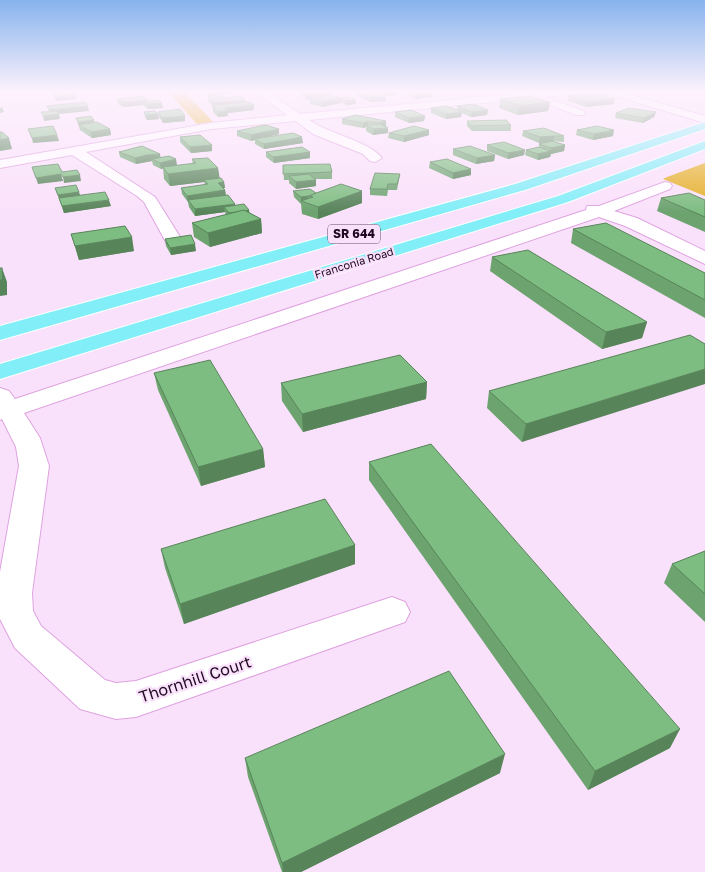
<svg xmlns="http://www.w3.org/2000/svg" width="705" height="872" font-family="'Golos Text',sans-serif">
<rect width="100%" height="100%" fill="#fae1fb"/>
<g fill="#e5b028">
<path d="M 167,91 L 184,91 L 213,122 L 197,124 Z"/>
<path d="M 705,163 L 705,196 L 663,179 L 667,177 Z"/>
</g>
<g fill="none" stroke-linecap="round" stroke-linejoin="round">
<g stroke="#dea3e0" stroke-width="2">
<g id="minor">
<path d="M 255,91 L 266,91 L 300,114 L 546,91 L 579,91 L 574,94 L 544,97 L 584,111 L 585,113 L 584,115 L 576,115 L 532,98 L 309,120 C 329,134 369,141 382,158 L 375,162 L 370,161 L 363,154 L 313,134 L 296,121 L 211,129 L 86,152 L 155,197 L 182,240 L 179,244 L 173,245 L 167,244 L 144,202 L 137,196 L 72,155 L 0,168 L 0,160 L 211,123 L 287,115 Z"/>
<path d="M 603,91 L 617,91 L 705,116 L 705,123 L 605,93 Z"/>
<path d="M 665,182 L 670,183 L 672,186 L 670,189 L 614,211 L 637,218 L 705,251 L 705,264 L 625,226 L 599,217 L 24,413 L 40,438 L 49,466 L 32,593 L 33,611 L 41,626 L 105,680 L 116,683 L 136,681 L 392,597 L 405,602 L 410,612 L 405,622 L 136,717 L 116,719 L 80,709 L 15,648 L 0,619 L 0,572 L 19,466 L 16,447 L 2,419 L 0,420 L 0,388 L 9,391 L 15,399 L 586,210 L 587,206 L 599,206 Z"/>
</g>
</g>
<g stroke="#fff" stroke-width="2">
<g id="major">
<path d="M 705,122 L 705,129 L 525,190 L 0,340 L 0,326 L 515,184 Z"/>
<path d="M 705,141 L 705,149 L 568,202 L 0,379 L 0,364 L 558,196 Z"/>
</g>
</g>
<use href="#minor" fill="#fff" fill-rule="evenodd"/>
<use href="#major" fill="#82eef8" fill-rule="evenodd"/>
</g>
<g fill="#6ca36f">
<path d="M 204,91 L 233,91 L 233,93 L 218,95 L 224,98 L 246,100 L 246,102 L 254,105 L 254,110 L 228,113 L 228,116 L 218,117 L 213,112 L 213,107 L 208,101 L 208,96 L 209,96 L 204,92 Z"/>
<path d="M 357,91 L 380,93 L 380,91 L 398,91 L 398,95 L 386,96 L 386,101 L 370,102 L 357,96 Z"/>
<path d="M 401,91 L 439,91 L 439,92 L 433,92 L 433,97 L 416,99 L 401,92 Z"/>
<path d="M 301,92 L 341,98 L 356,104 L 346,105 L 341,102 L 322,107 L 310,104 L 310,99 L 307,100 L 302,96 Z"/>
<path d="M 568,96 L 614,104 L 586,107 L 568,101 Z"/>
<path d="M 117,99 L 148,101 L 163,108 L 148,109 L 144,106 L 144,105 L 123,107 L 118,104 Z"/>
<path d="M 500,99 L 548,111 L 518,115 L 499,108 Z"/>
<path d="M 457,106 L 488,110 L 487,115 L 471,117 L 462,113 L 461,117 L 446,119 L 431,113 L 431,108 L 457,110 Z"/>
<path d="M 144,112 L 159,119 L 147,120 L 145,117 Z"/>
<path d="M 158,112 L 185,121 L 163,123 L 159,117 Z"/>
<path d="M 395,112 L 425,116 L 424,121 L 409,123 L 395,117 Z"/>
<path d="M 656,112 L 654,117 L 643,123 L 615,118 L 616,113 Z"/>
<path d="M 76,118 L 94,123 L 110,129 L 111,135 L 92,138 L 80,130 Z"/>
<path d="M 342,119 L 386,121 L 386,126 L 388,128 L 388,133 L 373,135 L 366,131 L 366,127 L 363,128 L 342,124 Z"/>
<path d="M 467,121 L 511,125 L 511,131 L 472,131 L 467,126 Z"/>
<path d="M 429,130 L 429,135 L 404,142 L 388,138 L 389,133 Z"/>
<path d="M 577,130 L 613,136 L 593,140 L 576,135 Z"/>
<path d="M 237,131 L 279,134 L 267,137 L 303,143 L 264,149 L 255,144 L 255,140 L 251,141 L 237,136 Z"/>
<path d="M 523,131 L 564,136 L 564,142 L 552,141 L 565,145 L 564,151 L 551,154 L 550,157 L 538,160 L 525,155 L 526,150 L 539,147 L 539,144 L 551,142 L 539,143 L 522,136 Z"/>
<path d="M 180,137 L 212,145 L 212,151 L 191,153 L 180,142 Z"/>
<path d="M 487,145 L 524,155 L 508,159 L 487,151 Z"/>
<path d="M 453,149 L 495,155 L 494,161 L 476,164 L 453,155 Z"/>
<path d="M 119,152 L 161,158 L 177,165 L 170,166 L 193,164 L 192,159 L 218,168 L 219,178 L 224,182 L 225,188 L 223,188 L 225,190 L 226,195 L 235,205 L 261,219 L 262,233 L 210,247 L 194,237 L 192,223 L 226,215 L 225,212 L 195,216 L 189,207 L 188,202 L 182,194 L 181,188 L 205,185 L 204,182 L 170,186 L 164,179 L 163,168 L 161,169 L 153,165 L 152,161 L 136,164 L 120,157 Z"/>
<path d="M 266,152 L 310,152 L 310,158 L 274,163 L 266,157 Z"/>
<path d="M 430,162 L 471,169 L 471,175 L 453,179 L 429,168 Z"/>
<path d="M 283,165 L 332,172 L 332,179 L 315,179 L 316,186 L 296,189 L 289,183 L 289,180 L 284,180 Z"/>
<path d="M 400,174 L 399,180 L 397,190 L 388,190 L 387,196 L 370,195 L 370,189 Z"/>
<path d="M 55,188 L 79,192 L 80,195 L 111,206 L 64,213 Z"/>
<path d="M 293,191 L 316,193 L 362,191 L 362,203 L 318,219 L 302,214 L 301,204 L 294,197 Z"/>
<path d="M 661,198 L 705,200 L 705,232 L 657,211 Z"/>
<path d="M 573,229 L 705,273 L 705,318 L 571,243 Z"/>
<path d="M 71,234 L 134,251 L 79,260 Z"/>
<path d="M 165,239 L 196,251 L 171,255 L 166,246 Z"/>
<path d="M 492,257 L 647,322 L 642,338 L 602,349 L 490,271 Z"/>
<path d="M 705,344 L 522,442 L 487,408 L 489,391 Z"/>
<path d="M 154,373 L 263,449 L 265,467 L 201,486 L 158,390 Z"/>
<path d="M 427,382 L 426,399 L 303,432 L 282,401 L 281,383 Z"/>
<path d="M 369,462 L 670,748 L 588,790 L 369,480 Z"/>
<path d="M 355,545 L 355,564 L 184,624 L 165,568 L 161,549 Z"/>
<path d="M 705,551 L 705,622 L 664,583 L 672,564 Z"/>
<path d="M 245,758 L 500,773 L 301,872 L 282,872 L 248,777 Z"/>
</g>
<g fill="#58845a">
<path d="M 215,91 L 233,91 L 233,93 L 218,95 L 218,98 L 212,99 L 212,94 Z"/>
<path d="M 398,91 L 398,95 L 386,96 L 386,101 L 370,102 L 370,98 L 385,96 L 385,92 Z"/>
<path d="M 426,91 L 439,91 L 439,92 L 426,93 Z"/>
<path d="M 433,92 L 433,97 L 416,99 L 416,94 Z"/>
<path d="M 331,93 L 331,97 L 307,100 L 307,95 Z"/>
<path d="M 76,95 L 77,99 L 56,101 L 54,97 Z"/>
<path d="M 341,98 L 341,103 L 322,107 L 322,102 Z"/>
<path d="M 615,99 L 614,104 L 586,107 L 586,102 Z"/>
<path d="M 148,100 L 148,104 L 162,103 L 163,108 L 148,109 L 148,104 L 144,102 L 144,105 L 123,107 L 122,102 Z"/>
<path d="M 246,100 L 246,105 L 214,105 L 214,108 L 213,103 Z"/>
<path d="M 346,100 L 356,100 L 356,104 L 346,105 Z"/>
<path d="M 550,102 L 548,111 L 518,115 L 519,106 Z"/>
<path d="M 254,105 L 254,110 L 228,113 L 228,116 L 218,117 L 218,112 L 225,108 Z"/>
<path d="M 88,106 L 89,111 L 59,114 L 60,119 L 44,121 L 43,116 L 50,115 L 49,110 Z"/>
<path d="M 2,107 L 4,112 L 0,113 L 0,108 Z"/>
<path d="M 488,110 L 487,115 L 471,117 L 472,112 Z"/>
<path d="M 462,112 L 461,117 L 446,119 L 446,114 Z"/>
<path d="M 656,112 L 654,117 L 643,123 L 644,118 Z"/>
<path d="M 158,114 L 159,119 L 147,120 L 146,115 Z"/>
<path d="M 185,116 L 185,121 L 163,123 L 162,118 Z"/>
<path d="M 425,116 L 424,121 L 409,123 L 409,118 Z"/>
<path d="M 94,120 L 95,125 L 79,125 L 78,122 Z"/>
<path d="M 368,121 L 368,127 L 366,125 L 366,127 L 363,128 L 363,123 Z"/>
<path d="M 386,121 L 386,126 L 378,129 L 378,123 Z"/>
<path d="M 388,128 L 388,133 L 373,135 L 374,129 Z"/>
<path d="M 110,129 L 111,135 L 92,138 L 91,132 Z"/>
<path d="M 279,129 L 279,134 L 256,139 L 254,139 L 255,140 L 251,141 L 251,135 Z"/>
<path d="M 429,130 L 429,135 L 404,142 L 404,136 Z"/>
<path d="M 614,130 L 613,136 L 593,140 L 594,134 Z"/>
<path d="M 57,135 L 59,141 L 33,143 L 32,138 Z"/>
<path d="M 554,136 L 553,141 L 539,143 L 540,137 Z"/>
<path d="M 302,137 L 303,143 L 264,149 L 264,144 Z"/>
<path d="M 9,138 L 12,149 L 0,151 L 0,140 Z"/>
<path d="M 212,145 L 212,151 L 191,153 L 190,147 Z"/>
<path d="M 565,145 L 564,151 L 551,154 L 550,157 L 538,160 L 538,154 L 551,151 L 551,148 Z"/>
<path d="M 525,150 L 524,155 L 508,159 L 508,153 Z"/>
<path d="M 310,152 L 310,158 L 274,163 L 273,157 Z"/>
<path d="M 160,154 L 161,160 L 152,159 L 152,161 L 136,164 L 135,158 L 147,155 Z"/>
<path d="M 495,155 L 494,161 L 476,164 L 477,158 Z"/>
<path d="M 176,159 L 177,165 L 161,169 L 160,163 Z"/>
<path d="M 218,168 L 220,180 L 204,180 L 204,182 L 170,186 L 168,174 Z"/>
<path d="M 471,169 L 471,175 L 453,179 L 453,173 Z"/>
<path d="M 61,174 L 63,181 L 38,184 L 36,178 Z"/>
<path d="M 80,175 L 81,181 L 64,183 L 63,177 Z"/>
<path d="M 316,180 L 316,186 L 296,189 L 296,182 Z"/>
<path d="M 224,182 L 225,188 L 219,189 L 218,183 Z"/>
<path d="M 225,190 L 226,197 L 188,200 L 188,202 L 187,196 Z"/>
<path d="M 362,191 L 362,203 L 318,219 L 318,207 Z"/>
<path d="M 79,192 L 80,198 L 60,201 L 58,195 Z"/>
<path d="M 308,196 L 308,202 L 301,201 L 301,204 L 301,197 Z"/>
<path d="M 109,200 L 111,206 L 64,213 L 62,206 Z"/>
<path d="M 235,204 L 236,210 L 224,207 L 225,212 L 195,216 L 195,209 Z"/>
<path d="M 249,210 L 250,216 L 230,220 L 229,213 Z"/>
<path d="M 261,219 L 262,233 L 210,247 L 208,233 Z"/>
<path d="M 132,237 L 134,251 L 79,260 L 75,246 Z"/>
<path d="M 195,244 L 196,251 L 171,255 L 170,248 Z"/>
<path d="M 2,268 L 7,282 L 7,295 L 0,296 L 0,280 Z"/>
<path d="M 647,322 L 642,338 L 602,349 L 606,332 Z"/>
<path d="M 705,369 L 705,384 L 522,442 L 526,424 Z"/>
<path d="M 427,382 L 426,399 L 303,432 L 302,414 Z"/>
<path d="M 263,449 L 265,467 L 201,486 L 198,467 Z"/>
<path d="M 355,545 L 355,564 L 184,624 L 180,604 Z"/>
<path d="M 680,729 L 670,748 L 588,790 L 595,771 Z"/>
<path d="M 505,754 L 500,773 L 301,872 L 283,872 L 282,863 Z"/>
</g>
<g fill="#7ebd81" stroke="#58845a">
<path d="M 51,91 L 73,91 L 76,95 L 54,97 Z"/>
<path d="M 207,91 L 215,91 L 218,93 L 212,94 Z"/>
<path d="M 311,91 L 328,91 L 331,93 L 307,95 L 301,92 Z"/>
<path d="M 357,91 L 374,91 L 386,96 L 370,98 Z"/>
<path d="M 383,91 L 398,91 L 385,92 Z"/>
<path d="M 409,91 L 429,91 L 433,92 L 416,94 Z"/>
<path d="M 600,94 L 615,99 L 586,102 L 568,96 Z"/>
<path d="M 221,95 L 224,98 L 241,96 L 246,100 L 213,103 L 208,96 Z"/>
<path d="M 329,95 L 341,98 L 322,102 L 310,99 Z"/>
<path d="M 143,96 L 148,100 L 122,102 L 117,99 Z"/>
<path d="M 530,96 L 550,102 L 519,106 L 500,99 Z"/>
<path d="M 350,97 L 356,100 L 346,100 L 341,98 Z"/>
<path d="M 158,100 L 162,103 L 148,104 L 144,102 Z"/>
<path d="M 85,102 L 88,106 L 49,110 L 47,106 Z"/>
<path d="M 250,102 L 254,105 L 225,108 L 228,111 L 218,112 L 212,107 L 216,107 L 214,105 Z"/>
<path d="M 473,104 L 488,110 L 472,112 L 457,106 Z"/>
<path d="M 447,106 L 462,112 L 446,114 L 431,108 Z"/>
<path d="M 629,108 L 656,112 L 644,118 L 616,113 Z"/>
<path d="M 180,109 L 185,116 L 162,118 L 158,112 Z"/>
<path d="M 411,110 L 425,116 L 409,118 L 395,112 Z"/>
<path d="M 57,111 L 59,114 L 43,116 L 41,112 Z"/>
<path d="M 155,111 L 158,114 L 146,115 L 144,112 Z"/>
<path d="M 355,115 L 386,121 L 378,123 L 368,121 L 363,123 L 342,119 Z"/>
<path d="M 91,116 L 94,120 L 78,122 L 76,118 Z"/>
<path d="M 506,120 L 511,125 L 472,126 L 467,121 Z"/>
<path d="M 97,122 L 110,129 L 91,132 L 79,125 Z"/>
<path d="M 380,124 L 388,128 L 374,129 L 366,125 Z"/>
<path d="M 265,125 L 279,129 L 251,135 L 237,131 Z"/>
<path d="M 53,126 L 57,135 L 32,138 L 28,129 Z"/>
<path d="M 414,126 L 429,130 L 404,136 L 389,133 Z"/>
<path d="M 597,126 L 614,130 L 594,134 L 577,130 Z"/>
<path d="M 544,128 L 564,136 L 554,136 L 540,137 L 523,131 Z"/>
<path d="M 0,132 L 2,132 L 9,138 L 0,140 Z"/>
<path d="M 293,133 L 302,137 L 264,144 L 254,139 Z"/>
<path d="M 200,135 L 212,145 L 190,147 L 180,137 Z"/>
<path d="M 552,141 L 565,145 L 551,148 L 539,144 Z"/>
<path d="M 504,142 L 525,150 L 508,153 L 487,145 Z"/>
<path d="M 142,146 L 160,154 L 147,155 L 135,158 L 119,152 Z"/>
<path d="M 470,146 L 495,155 L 477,158 L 453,149 Z"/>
<path d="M 302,147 L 310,152 L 273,157 L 266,152 Z"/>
<path d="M 539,147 L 551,151 L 538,154 L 526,150 Z"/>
<path d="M 169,156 L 176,159 L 160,163 L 152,159 Z"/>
<path d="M 208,158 L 218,168 L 168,174 L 163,167 L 196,163 L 192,159 Z"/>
<path d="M 447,159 L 471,169 L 453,173 L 430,162 Z"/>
<path d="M 58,164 L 62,172 L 77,170 L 80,175 L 63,177 L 61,174 L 36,178 L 32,167 Z"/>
<path d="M 330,164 L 332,172 L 283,174 L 283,165 Z"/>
<path d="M 375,173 L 400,174 L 397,184 L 388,184 L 387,189 L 370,189 Z"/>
<path d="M 309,174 L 316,180 L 296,182 L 289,176 Z"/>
<path d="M 221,178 L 224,182 L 218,183 L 225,190 L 187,196 L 181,188 L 208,184 L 204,180 Z"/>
<path d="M 341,184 L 362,191 L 318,207 L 301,201 L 313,197 L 308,196 Z"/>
<path d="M 76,185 L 79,192 L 58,195 L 55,188 Z"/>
<path d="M 310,189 L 316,193 L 309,196 L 301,197 L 293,191 Z"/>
<path d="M 105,192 L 109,200 L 62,206 L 59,198 Z"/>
<path d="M 689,193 L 705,200 L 705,217 L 661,198 Z"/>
<path d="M 228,195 L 235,204 L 195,209 L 188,200 Z"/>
<path d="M 244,204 L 249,210 L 229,213 L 224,207 Z"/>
<path d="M 244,210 L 261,219 L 208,233 L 192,223 Z"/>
<path d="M 606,223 L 705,273 L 705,300 L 573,229 Z"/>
<path d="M 125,226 L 132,237 L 75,246 L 71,234 Z"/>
<path d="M 191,235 L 195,244 L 170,248 L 165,239 Z"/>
<path d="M 528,250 L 647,322 L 606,332 L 492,257 Z"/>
<rect x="0" y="268" width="2" height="12"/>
<path d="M 690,335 L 705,344 L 705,369 L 526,424 L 489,391 Z"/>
<path d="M 400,355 L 427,382 L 302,414 L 281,383 Z"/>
<path d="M 210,360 L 263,449 L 198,467 L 154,373 Z"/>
<path d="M 431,444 L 680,729 L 595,771 L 369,462 Z"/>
<path d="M 325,499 L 355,545 L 180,604 L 161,549 Z"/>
<path d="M 705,551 L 705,594 L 672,564 Z"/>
<path d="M 449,671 L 505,754 L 282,863 L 245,758 Z"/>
</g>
<linearGradient id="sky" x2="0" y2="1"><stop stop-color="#86b3ed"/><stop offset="0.43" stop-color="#fdf2fd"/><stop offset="1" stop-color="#fdf2fd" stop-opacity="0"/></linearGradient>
<rect width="705" height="213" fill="url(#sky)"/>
<g text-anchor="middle" stroke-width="4.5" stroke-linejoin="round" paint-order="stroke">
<g font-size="11" fill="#200a21" stroke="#fae1fb">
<text transform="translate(354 263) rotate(-17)" y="4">Franconia Road</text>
</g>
<rect fill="#fae1fb" stroke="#614a62" stroke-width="1" x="328" y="224.5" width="52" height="19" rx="4"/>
<g font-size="12" font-weight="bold" fill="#200a21">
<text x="354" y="238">SR 644</text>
</g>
<g font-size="16" fill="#200a21" stroke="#fae1fb">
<text transform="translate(195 679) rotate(-18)" y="6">Thornhill Court</text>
</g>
</g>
</svg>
